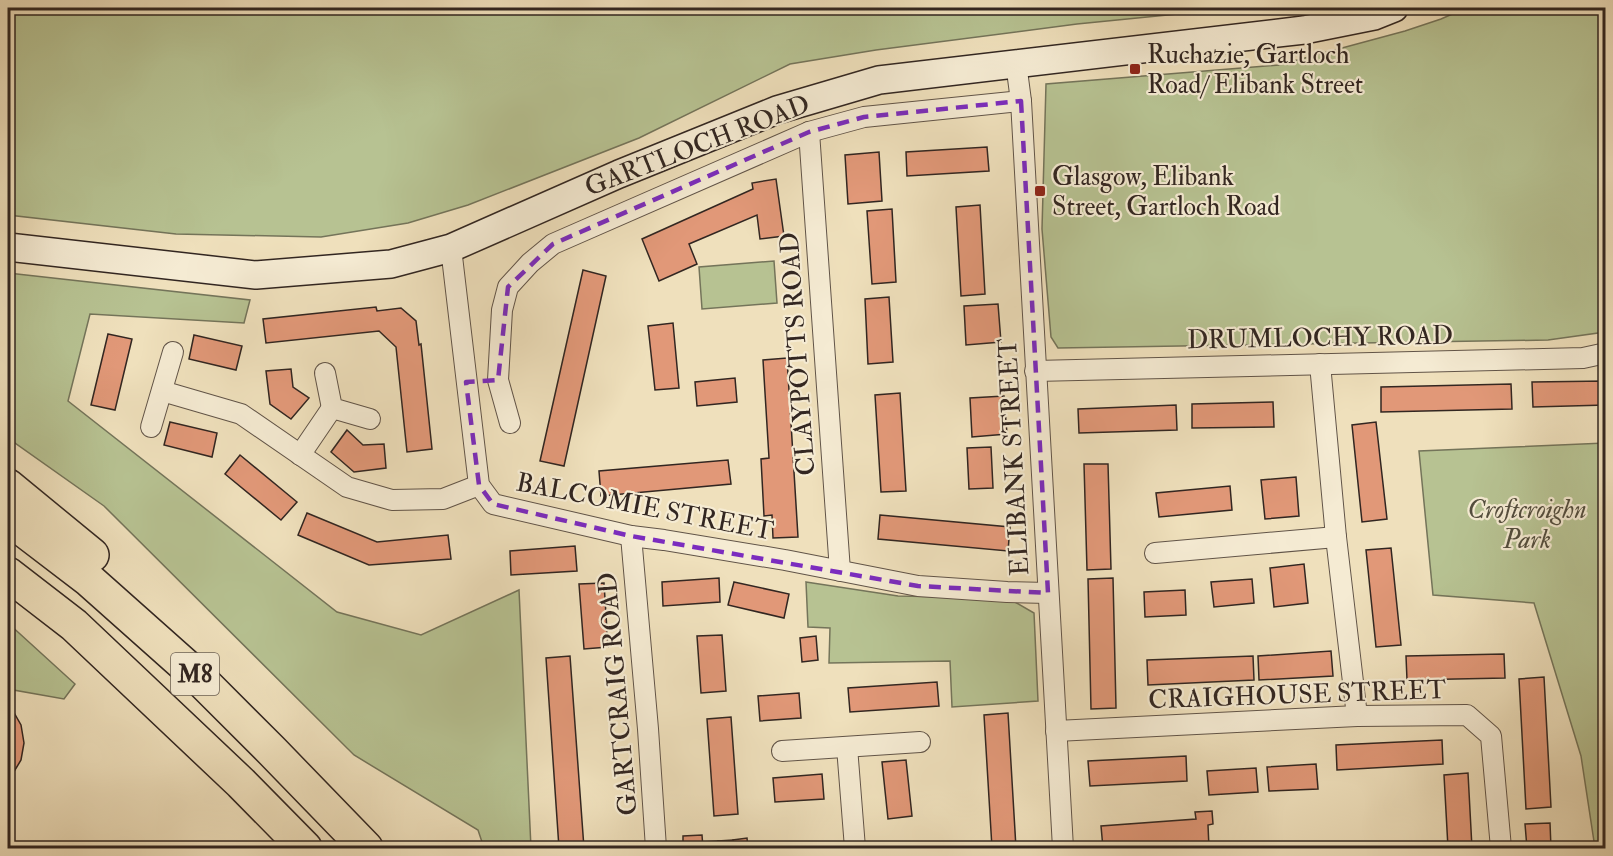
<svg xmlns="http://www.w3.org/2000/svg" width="1613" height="856" font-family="'IM FELL Double Pica',serif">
<rect width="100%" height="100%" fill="#efe0bc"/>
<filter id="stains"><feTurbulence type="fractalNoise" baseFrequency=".00333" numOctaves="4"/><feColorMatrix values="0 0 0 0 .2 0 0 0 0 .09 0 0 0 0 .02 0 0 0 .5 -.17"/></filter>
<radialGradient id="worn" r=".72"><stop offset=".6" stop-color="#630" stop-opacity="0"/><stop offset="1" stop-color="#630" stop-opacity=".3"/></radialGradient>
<g fill="#b7c292" stroke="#74745a" stroke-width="1.5">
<path d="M 8,8 L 1238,8 L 1077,24 L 876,50 L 790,64 L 639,138 L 468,205 L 408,223 L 321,237 L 176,234 L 8,215 Z"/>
<path d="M 1466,8 L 1605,8 L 1605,332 L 1548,340 L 1058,348 L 1051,337 L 1042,229 L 1046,84 L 1279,65 L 1405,31 L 1441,19 Z"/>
<path d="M 774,261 L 777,303 L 702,309 L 699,267 Z"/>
<path d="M 8,273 L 250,300 L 244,323 L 90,314 L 68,401 L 337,612 L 421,635 L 519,590 L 531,848 L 484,848 L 478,830 L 354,755 L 104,506 L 8,438 Z"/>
<path d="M 1605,443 L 1606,848 L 1595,848 L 1581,756 L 1534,603 L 1433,595 L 1419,451 Z"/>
<path d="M 806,582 L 898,596 L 1008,598 L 1034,613 L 1038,701 L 952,707 L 950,661 L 829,663 L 830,628 L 808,627 Z"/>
<path d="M 8,623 L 75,684 L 64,699 L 8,689 Z"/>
</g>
<g fill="#e19878" stroke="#322621" stroke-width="1.5">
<path d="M 987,147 L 989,171 L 907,176 L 906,152 Z"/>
<path d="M 879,152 L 882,201 L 848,204 L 845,155 Z"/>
<path d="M 776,179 L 784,236 L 760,239 L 757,215 L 689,244 L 697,264 L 659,281 L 642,239 L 753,189 L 752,183 Z"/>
<path d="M 980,205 L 985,294 L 961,296 L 956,207 Z"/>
<path d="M 892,209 L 896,282 L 872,284 L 867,211 Z"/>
<path d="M 583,270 L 606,276 L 564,466 L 540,461 Z"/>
<path d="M 889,297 L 893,362 L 868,364 L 865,299 Z"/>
<path d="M 998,304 L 1001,342 L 966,345 L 964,306 Z"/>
<path d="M 376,307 L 377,311 L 401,308 L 416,321 L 419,345 L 421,344 L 432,449 L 407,452 L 396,347 L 379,331 L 266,343 L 263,319 Z"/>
<path d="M 673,323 L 679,388 L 655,390 L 648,326 Z"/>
<path d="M 108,334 L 132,339 L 115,410 L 91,405 Z"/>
<path d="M 194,335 L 242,346 L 236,370 L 189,359 Z"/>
<path d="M 787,358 L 798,537 L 773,538 L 772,515 L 764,516 L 761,459 L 769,458 L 763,360 Z"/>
<path d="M 291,369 L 293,387 L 309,398 L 291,419 L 270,404 L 266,371 Z"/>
<path d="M 735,378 L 737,402 L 697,406 L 695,382 Z"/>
<path d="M 1606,381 L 1606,405 L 1533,407 L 1532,382 Z"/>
<path d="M 1511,384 L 1512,409 L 1381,412 L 1381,387 Z"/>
<path d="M 900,393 L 906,491 L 881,492 L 875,395 Z"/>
<path d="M 1004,396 L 1007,434 L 972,437 L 970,398 Z"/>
<path d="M 1273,402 L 1274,427 L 1192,428 L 1192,404 Z"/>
<path d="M 1176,405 L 1177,430 L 1079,433 L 1078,409 Z"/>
<path d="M 170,422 L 217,433 L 212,457 L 164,445 Z"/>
<path d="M 1376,422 L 1387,519 L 1362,522 L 1352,425 Z"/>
<path d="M 347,430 L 363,445 L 384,444 L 386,468 L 354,472 L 331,452 Z"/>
<path d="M 991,447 L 993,488 L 969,489 L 967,448 Z"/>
<path d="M 240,455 L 297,502 L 281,520 L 225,474 Z"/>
<path d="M 728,460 L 731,484 L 601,496 L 599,471 Z"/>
<path d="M 1084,464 L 1108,464 L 1111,569 L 1087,570 Z"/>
<path d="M 1296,477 L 1299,516 L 1265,519 L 1261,480 Z"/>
<path d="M 1230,486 L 1232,510 L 1159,517 L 1156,493 Z"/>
<path d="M 307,513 L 377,542 L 448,535 L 451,559 L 369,565 L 298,535 Z"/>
<path d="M 880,515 L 1010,527 L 1008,551 L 878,539 Z"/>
<path d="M 575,546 L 577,571 L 511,575 L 510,551 Z"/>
<path d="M 1391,548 L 1401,645 L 1376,647 L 1366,550 Z"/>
<path d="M 1304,564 L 1308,603 L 1274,607 L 1270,568 Z"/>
<path d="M 719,578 L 720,602 L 663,606 L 662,582 Z"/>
<path d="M 1113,578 L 1116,708 L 1091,709 L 1088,579 Z"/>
<path d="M 1252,579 L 1254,603 L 1214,607 L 1211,582 Z"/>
<path d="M 734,582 L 789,594 L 784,618 L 728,605 Z"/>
<path d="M 604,583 L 608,647 L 584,649 L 579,584 Z"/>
<path d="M 1185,590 L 1186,615 L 1145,617 L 1144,592 Z"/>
<path d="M 722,635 L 726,691 L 701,693 L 697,636 Z"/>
<path d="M 816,636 L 818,660 L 802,662 L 800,638 Z"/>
<path d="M 1331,651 L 1333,676 L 1259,680 L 1258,656 Z"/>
<path d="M 1504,654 L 1505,678 L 1407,680 L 1406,656 Z"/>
<path d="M 570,656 L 584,848 L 559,848 L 546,658 Z"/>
<path d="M 1253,656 L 1254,680 L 1148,685 L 1147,660 Z"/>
<path d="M 1544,677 L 1551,807 L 1526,809 L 1519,679 Z"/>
<path d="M 937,682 L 939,706 L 850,712 L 848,688 Z"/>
<path d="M 799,693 L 801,718 L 760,721 L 758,696 Z"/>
<path d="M 8,706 L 13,711 L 21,725 L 24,743 L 21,760 L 12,775 L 8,778 Z"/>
<path d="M 1008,713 L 1016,848 L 992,848 L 984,715 Z"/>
<path d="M 731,717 L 738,814 L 714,816 L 707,719 Z"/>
<path d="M 1442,740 L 1443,764 L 1337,770 L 1336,745 Z"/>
<path d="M 1186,756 L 1187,781 L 1090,786 L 1088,761 Z"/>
<path d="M 906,760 L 912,816 L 888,819 L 882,762 Z"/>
<path d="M 1316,764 L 1318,789 L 1269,791 L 1267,767 Z"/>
<path d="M 1256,768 L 1258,792 L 1209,795 L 1207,771 Z"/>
<path d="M 1468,773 L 1472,848 L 1448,848 L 1444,775 Z"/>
<path d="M 822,774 L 824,799 L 775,802 L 773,778 Z"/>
<path d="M 1212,811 L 1213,824 L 1208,825 L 1209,848 L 1103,848 L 1101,826 L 1196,819 L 1195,812 Z"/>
<path d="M 1550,823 L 1551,848 L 1527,848 L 1525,824 Z"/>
<path d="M 702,835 L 703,848 L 683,848 L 683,836 Z"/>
<path d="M 747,838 L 748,848 L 733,848 L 733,840 Z"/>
<path d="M 733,840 L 733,848 L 718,848 L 718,841 Z"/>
<path d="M 718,841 L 718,848 L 703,848 L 702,842 Z"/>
<path d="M 834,842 L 834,848 L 777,848 L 777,846 Z"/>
<path d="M 957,844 L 958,848 L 893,848 Z"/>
</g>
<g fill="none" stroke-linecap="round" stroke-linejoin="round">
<g stroke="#615448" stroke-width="22">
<g id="minor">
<path d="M 1016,63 L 1021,101 L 1063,848"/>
<path d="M 809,132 L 840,571"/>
<path d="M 451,248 L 479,485 L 493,504 L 631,536 L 664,540 L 785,560 L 918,586 L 1007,592 L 1048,593"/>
<path d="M 1320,364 L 1336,537 L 1357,716"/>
<path d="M 1035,371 L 1583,358 L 1606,353"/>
<path d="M 325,373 L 332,408 L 370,419"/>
<path d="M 162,391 L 241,414 L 347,487 L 392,500 L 443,499 L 479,485"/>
<path d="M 510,423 L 498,380 L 502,310 L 508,287 L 530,263 L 553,244 L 809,132 L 864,117 L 1021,101"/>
<path d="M 151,427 L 173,352"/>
<path d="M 300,455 L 332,408"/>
<path d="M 631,536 L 648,729 L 656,848"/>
<path d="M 1155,553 L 1336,537"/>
<path d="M 1056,731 L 1357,716 L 1467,715 L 1491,736 L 1501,848"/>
<path d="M 847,747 L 855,848"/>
<path d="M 782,751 L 920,742"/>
</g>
</g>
<g stroke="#322621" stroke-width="30">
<path id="secondary" d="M 8,247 L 256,275 L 391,264 L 451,248 L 619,174 L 777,110 L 879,80 L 1304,30 L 1374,16 L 1394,8"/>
</g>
<g stroke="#322621" stroke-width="36">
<g id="motorway">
<path d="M 8,486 L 92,555"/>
<path d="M 8,518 L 89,580 L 198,677 L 272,751 L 366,848"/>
<path d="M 8,574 L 74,625 L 241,783 L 305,848"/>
</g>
</g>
<use href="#minor" stroke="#f5ebd3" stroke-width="20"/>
<use href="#secondary" stroke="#f5ebd3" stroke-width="27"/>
<use href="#motorway" stroke="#efe0bc" stroke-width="33"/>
</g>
<path fill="none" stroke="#7b2cbf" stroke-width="4.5" stroke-dasharray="12 8" stroke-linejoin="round" d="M 1021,101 L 1048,593 L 918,586 L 631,536 L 493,504 L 479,485 L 466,382 L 498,380 L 508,287 L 553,244 L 809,132 L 864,117 Z"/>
<g fill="#8f2418" stroke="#f5ebd3" stroke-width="2">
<rect x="1129" y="63" width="12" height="12" rx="3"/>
<rect x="1034" y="185" width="12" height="12" rx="3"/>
</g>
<g text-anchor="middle" stroke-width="4.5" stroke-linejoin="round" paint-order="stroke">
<rect fill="#f5ebd3" stroke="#6c6156" stroke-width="1.5" x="171" y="653" width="48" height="42" rx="4.5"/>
<g font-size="24" font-weight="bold" fill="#322621">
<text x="195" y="682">M8</text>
</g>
<g font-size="26" fill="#322621" stroke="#f5ebd3" text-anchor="start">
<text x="1147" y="63">Ruchazie, Gartloch<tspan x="1147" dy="30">Road/ Elibank Street</tspan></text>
<text x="1052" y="185">Glasgow, Elibank<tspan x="1052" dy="30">Street, Gartloch Road</tspan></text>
</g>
<g font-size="26" fill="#322621" stroke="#f5ebd3">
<text transform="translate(697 145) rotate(-21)" y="9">GARTLOCH ROAD</text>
<text transform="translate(1320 337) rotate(-1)" y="9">DRUMLOCHY ROAD</text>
<text transform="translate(797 354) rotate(-94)" y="9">CLAYPOTTS ROAD</text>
<text transform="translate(1013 457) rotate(-93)" y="9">ELIBANK STREET</text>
<text transform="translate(645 506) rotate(11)" y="9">BALCOMIE STREET</text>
<text transform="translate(617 694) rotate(-95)" y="9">GARTCRAIG ROAD</text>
<text transform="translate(1297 694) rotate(-2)" y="9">CRAIGHOUSE STREET</text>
</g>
<g font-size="26" font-style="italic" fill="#534d3d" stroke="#f5ebd3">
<text x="1527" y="518">Croftcroighn<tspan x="1527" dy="30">Park</tspan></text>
</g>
</g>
<rect width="1613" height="856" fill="none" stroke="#efe0bc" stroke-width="30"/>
<rect x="9" y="9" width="1595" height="838" fill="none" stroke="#322621" stroke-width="3"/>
<rect x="15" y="15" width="1583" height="826" fill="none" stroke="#322621" stroke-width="1.5"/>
<rect width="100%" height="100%" filter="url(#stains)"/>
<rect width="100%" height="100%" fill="url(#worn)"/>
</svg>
